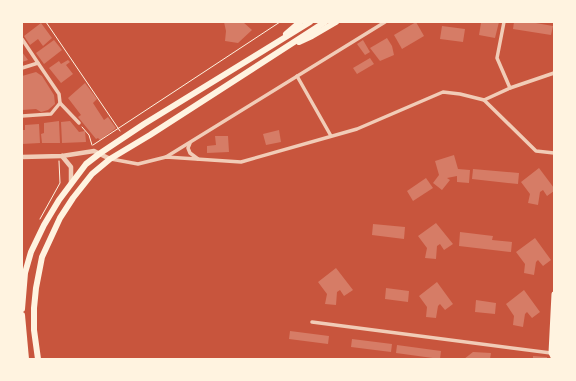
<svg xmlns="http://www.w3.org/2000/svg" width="576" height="381" font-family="'PT Sans',sans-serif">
<rect width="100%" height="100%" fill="#c8553d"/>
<g fill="#d67c66">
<path d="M 224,22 L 243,22 L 252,30 L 238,43 L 225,41 L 226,31 Z"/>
<path d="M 416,22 L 424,36 L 402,49 L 394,35 Z"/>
<path d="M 485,22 L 499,22 L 495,38 L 479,35 L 481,23 Z"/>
<path d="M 514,22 L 530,22 L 553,26 L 551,35 L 513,29 Z"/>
<path d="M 41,23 L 52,38 L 43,46 L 38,39 L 30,45 L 24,36 Z"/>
<path d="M 442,26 L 465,29 L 463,42 L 440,39 Z"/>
<path d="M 387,38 L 392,46 L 394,55 L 380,61 L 370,48 Z"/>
<path d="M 54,40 L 62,50 L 44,64 L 36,53 Z"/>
<path d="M 363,40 L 370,52 L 365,55 L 357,44 Z"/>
<path d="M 22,52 L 28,60 L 22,62 Z"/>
<path d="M 370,58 L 374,64 L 357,74 L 353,68 Z"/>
<path d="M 68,60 L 70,62 L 66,65 L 73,74 L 61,83 L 49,68 L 59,61 L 61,64 Z"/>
<path d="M 36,72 L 42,76 L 54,95 L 55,104 L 48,110 L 41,112 L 36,109 L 22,110 L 22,76 Z"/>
<path d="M 85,83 L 97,99 L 93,103 L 104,120 L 108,117 L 116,128 L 100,140 L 98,138 L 96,139 L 78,117 L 81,115 L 68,98 Z"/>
<path d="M 59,121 L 60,143 L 42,143 L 41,134 L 44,133 L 44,123 Z"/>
<path d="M 70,121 L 79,132 L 85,131 L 86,142 L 62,143 L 61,122 Z"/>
<path d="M 39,124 L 40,143 L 22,144 L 22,130 L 25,130 L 25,125 Z"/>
<path d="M 279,130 L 281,142 L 266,145 L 263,134 Z"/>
<path d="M 215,136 L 228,136 L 229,152 L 207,153 L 207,146 L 216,145 Z"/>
<path d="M 454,155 L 458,169 L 470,170 L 469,183 L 457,182 L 457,176 L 447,178 L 450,180 L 442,190 L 433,183 L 439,175 L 435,161 Z"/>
<path d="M 539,168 L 554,188 L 554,191 L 547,196 L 543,190 L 540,192 L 538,205 L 528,203 L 530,194 L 521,182 Z"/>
<path d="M 473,169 L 519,173 L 518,184 L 472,179 Z"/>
<path d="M 426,178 L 433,188 L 413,201 L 407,191 Z"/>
<path d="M 436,223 L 453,244 L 444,250 L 440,244 L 437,246 L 436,259 L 425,258 L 427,248 L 418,236 Z"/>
<path d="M 373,224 L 405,227 L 404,239 L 372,235 Z"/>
<path d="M 460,232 L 493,236 L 492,240 L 512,242 L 511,252 L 459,246 Z"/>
<path d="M 535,238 L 551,260 L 543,266 L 538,260 L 536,262 L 534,275 L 524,273 L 525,264 L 516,252 Z"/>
<path d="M 336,268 L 353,290 L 344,296 L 340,290 L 337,292 L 336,305 L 325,304 L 327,294 L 318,282 Z"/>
<path d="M 437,282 L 453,304 L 445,310 L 440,304 L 438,306 L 436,318 L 426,317 L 427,307 L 419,296 Z"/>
<path d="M 386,288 L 409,291 L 408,302 L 385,299 Z"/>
<path d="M 524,290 L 540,312 L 532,318 L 527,312 L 525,314 L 523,327 L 513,325 L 514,316 L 506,304 Z"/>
<path d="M 476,300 L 496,303 L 495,314 L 475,312 Z"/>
<path d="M 290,331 L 329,336 L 328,344 L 289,339 Z"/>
<path d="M 352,339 L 392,344 L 391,352 L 351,347 Z"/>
<path d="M 397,345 L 441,351 L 440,359 L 396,353 Z"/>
<path d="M 473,352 L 491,353 L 490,359 L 464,359 Z"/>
<path d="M 533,356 L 547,357 L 547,359 L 533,359 Z"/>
</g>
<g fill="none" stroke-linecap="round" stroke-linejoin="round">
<g stroke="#fff3e0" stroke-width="1">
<path d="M 46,22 L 120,131"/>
<path d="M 82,127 L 89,135 L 92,145"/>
<path d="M 93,145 L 280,22"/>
<path d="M 40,219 L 60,183 L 59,161"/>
</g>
<g stroke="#f1ccb7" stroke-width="3.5">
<path d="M 504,22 L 497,58 L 510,88"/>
<path d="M 22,39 L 38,63"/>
<path d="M 22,68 L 38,63 L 59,94 L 60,103 L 51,114 L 22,116"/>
<path d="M 297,76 L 331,136"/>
<path d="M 484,100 L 510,88 L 554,73"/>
<path d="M 60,103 L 79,123"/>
<path d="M 190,143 L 188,148 L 190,153 L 198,159"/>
<path d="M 166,157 L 385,22"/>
<path d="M 111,159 L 138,164 L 166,157 L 241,162 L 357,129 L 443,92 L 460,94 L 484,100 L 536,151 L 554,153"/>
<path d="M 312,322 L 551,353"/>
</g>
<g stroke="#f1ccb7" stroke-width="4.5">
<path d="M 62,156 L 71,167 L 71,184"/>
<path d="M 22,157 L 62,156 L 94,151 L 110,159"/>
</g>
<path stroke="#fff3e0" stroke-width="5" d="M 554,359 L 551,353 L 554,294"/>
<g stroke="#fff3e0" stroke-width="6">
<path d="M 286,34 L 300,22"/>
<path d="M 299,42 L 312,36 L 336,22"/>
<path d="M 22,309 L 25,273 L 31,252 L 44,225 L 59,200 L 86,164 L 99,154 L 144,124 L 310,22"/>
<path d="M 22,315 L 26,359"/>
<path d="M 38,359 L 34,330 L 34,308 L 36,288 L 42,257 L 60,218 L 73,198 L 92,174 L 110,159 L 150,135 L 325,22"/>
</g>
</g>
<rect width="576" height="381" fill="none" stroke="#fff3e0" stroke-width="46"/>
</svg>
